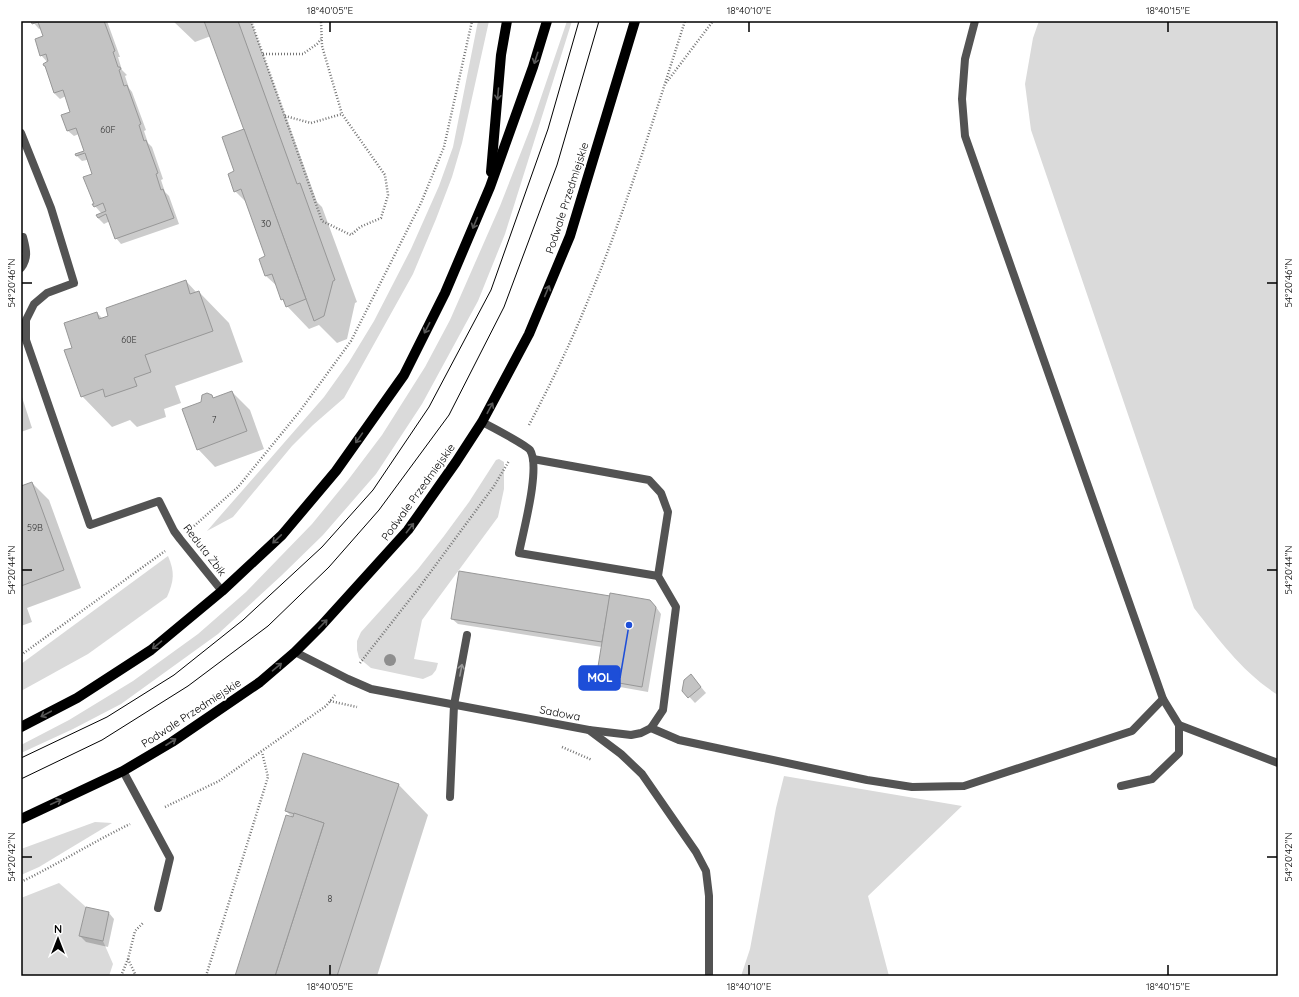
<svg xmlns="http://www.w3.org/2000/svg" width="1299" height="997" font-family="Quicksand,sans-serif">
<rect width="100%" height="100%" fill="#fff"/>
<g fill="#dadada">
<path d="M 478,21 L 489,21 L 462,143 L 452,177 L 436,219 L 413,274 L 344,398 L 313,425 L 292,446 L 233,517 L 207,531 L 324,397 L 349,362 L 374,321 L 411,249 L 439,186 L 453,147 Z"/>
<path d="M 567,21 L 572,21 L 505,234 L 478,301 L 422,404 L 376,474 L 323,535 L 282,575 L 218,634 L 121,704 L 73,729 L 21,753 L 21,745 L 69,720 L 133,681 L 198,634 L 246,592 L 312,524 L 348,480 L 382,435 L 425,367 L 450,320 L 500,206 L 532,124 Z"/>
<path d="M 1039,21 L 1278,21 L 1278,695 C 1243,673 1219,640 1194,608 L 1031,130 L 1025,84 L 1033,38 Z"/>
<path d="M 499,459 L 504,462 L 504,489 L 498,517 L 422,620 L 414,659 L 438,663 L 436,670 L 432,675 L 423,679 L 371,668 L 359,658 L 357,650 L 357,641 L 361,632 L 418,569 L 444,536 L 469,502 L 496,460 Z"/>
<path d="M 168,556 C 175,572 174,581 167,597 L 88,654 L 21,691 L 21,664 Z"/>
<path d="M 784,776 L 962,806 L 868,896 L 889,976 L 741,976 L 750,949 L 776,808 Z"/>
<path d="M 95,822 L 112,823 L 39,867 L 21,875 L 21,849 Z"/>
<path d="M 59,883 L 86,907 L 79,936 L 103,941 L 113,964 L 109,976 L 21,976 L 21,898 Z"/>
</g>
<g fill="#0003">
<path d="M 32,21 L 107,21 L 120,57 L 118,57 L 122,70 L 127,75 L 125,76 L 129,88 L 132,92 L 146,130 L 144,131 L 148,143 L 152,147 L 163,179 L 161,180 L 165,192 L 169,196 L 179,224 L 121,244 L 116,238 L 110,221 L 104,224 L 98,218 L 97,215 L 102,214 L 95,206 L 93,175 L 87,160 L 82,161 L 76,155 L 85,151 L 79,134 L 74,136 L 68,131 L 71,112 L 66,96 L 60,99 L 54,93 L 46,67 L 48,63 L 41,55 L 45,37 L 42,28 L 39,29 Z"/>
<path d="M 173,21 L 251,21 L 317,202 L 322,207 L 357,302 L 355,303 L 347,339 L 337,343 L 319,325 L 309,329 L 287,306 L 282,299 L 278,287 L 266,276 L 266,257 L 247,203 L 235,191 L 235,172 L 245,130 L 211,36 L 195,42 Z"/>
<path d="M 186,281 L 197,293 L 199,292 L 229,323 L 243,362 L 175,386 L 181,403 L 164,409 L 166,417 L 137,427 L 130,420 L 112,427 L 82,396 L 73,349 L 97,313 L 103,319 Z"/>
<path d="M 232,392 L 250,410 L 264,449 L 215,467 L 198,449 L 202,403 L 211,396 L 214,399 Z"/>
<path d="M 21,394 L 32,428 L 21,432 Z"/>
<path d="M 32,483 L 49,500 L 81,588 L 27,608 L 32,622 L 21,626 L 21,487 Z"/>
<path d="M 656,607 L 661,614 L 648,692 L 603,684 L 597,678 L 602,647 L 458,624 L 452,619 Z"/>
<path d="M 691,675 L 706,693 L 695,703 L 683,690 Z"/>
<path d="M 398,784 L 428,815 L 377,976 L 236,976 L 293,818 L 286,811 Z"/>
<path d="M 109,913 L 114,919 L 108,947 L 86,942 L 80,936 Z"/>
</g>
<g fill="#c3c3c3" stroke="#979797">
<path d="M 31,21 L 104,21 L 115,51 L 113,52 L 118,67 L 120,67 L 121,69 L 119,70 L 124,86 L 127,85 L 141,124 L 139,125 L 144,141 L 146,140 L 158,173 L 156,174 L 161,190 L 163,189 L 174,218 L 115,239 L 106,214 L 98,218 L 96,215 L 106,211 L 103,203 L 94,207 L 92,204 L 94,204 L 83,177 L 92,174 L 85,153 L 76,156 L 75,154 L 84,151 L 76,128 L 67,131 L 61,115 L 70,112 L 63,90 L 54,93 L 45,66 L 44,66 L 43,64 L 48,61 L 46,54 L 40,56 L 35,39 L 43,36 L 38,22 L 32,24 Z"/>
<path d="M 204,21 L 238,21 L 297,184 L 300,183 L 335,280 L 333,281 L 324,316 L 314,321 L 313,318 Z"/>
<path d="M 244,129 L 306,299 L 286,307 L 283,299 L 281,300 L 272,274 L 265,276 L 259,259 L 265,256 L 241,189 L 234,192 L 228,174 L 234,171 L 222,137 Z"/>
<path d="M 186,280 L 190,294 L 199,291 L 213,331 L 145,355 L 151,372 L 134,378 L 137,386 L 105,397 L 103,389 L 81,397 L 64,350 L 72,348 L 64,323 L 97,312 L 99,319 L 108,316 L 106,308 Z"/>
<path d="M 232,391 L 247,431 L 197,450 L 182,409 L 201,402 L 202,395 L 207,393 L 212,395 L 213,398 Z"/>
<path d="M 32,482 L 64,570 L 21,586 L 21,486 Z"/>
<path d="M 459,571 L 610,596 L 602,642 L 451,619 Z"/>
<path d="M 610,593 L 650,600 L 656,607 L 642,687 L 596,679 Z"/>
<path d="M 691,674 L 701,687 L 688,698 L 682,691 L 684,680 Z"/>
<path d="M 303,753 L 399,784 L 337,976 L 275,976 L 324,823 L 285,811 Z"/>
<path d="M 294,813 L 324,823 L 275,976 L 235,976 L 286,815 L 293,817 Z"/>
<path d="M 86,907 L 109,912 L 103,941 L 79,936 Z"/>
</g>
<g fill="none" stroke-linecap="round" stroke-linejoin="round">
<g stroke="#757575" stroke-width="2.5" stroke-dasharray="1 2" stroke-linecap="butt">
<path d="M 251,21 L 322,221 L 351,235 L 360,227 L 381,218 L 388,195 L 385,175 L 342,114 L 322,46 L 321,21"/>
<path d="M 263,54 L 303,54 L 317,44 L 321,39"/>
<path d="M 666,83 L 713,21"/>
<path d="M 285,116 L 311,123 L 342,114"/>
<path d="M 529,425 C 549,387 568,349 584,310 C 624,217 654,117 685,21"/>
<path d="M 194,526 L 238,487 L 300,411 L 351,341 L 421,203 L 444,147 L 472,21"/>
<path d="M 21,655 L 165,551"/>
<path d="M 360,663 L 418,589 L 494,486 L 509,461"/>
<path d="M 330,701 L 357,707"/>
<path d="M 562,747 L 592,760"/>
<path d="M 165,807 L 219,781 L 326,706 L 335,695"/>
<path d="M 21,882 C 58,864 93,842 130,824"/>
<path d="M 128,959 L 136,976"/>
<path d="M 121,976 L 128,959 L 135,931 L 144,922"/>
<path d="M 206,976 L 268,777 L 262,752"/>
</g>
<g stroke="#535353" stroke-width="8">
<path d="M 975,21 L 965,59 L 962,99 L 965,136 L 1163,699 L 1179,725 L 1179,753 L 1152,779 L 1121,786"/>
<path d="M 21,133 L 51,208 L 74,283 L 47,293 L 34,304 L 26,320 L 26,340 L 90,525 L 159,501 L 174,531 L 180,539 L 222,591"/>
<path d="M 21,268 C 29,257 26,249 23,237"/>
<path d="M 482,422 C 490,426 526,445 530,450 C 541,467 523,532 519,553 L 658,576"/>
<path d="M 533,459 L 649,480 L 661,493 L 668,512 L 658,576 L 676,607 L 663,710 L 651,728 L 641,733 L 631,735 L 589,730"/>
<path d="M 1179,725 L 1278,763"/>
<path d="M 651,728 L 679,740 L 867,780 L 912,787 L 964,786 L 1132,731 L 1163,699"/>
<path d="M 123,771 L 170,858 L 158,908"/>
<path d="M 450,797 L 454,705 L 467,635"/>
</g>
<path stroke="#535353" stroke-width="8" d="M 295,652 L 348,679 L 371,689 L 589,730 L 621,754 L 642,774 L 696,852 L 706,871 L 709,896 L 709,976"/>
<g stroke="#000" stroke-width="10">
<path d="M 491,172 L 501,55 L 507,21"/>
<path d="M 21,727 L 77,698 L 151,650 L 222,591 L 282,535 L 336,471 L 404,375 L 445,293 L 490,187 L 533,67 L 547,21"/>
<path d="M 21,819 L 123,771 L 172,742 L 260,682 L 295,652 L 321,626 L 408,530 L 456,462 L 482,422 L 529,334 L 570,236 L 635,21"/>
</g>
<g stroke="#000" stroke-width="1">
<path d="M 21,758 L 107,717 L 174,675 L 243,620 L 322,547 L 373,490 L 429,407 L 491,290 L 548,129 L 579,21"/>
<path d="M 21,779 L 102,740 L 188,686 L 268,626 L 329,567 L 379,510 L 449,415 L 504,307 L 557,165 L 599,21"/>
</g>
</g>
<circle fill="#8e8e8e" cx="390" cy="660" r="6"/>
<defs><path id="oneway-shaft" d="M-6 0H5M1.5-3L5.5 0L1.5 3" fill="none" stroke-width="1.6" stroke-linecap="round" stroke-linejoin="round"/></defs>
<g stroke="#595959">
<use href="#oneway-shaft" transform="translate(536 58) rotate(108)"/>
<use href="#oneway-shaft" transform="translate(498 94) rotate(95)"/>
<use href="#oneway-shaft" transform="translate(475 223) rotate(113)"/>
<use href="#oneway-shaft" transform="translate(547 291) rotate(-67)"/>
<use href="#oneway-shaft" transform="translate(427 328) rotate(117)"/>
<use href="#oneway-shaft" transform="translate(490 408) rotate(-62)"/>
<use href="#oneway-shaft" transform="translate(359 438) rotate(125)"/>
<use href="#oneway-shaft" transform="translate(410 528) rotate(-52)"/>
<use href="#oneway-shaft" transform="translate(277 539) rotate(136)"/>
<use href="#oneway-shaft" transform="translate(323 624) rotate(-46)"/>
<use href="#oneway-shaft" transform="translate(157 645) rotate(140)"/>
<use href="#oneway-shaft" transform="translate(277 667) rotate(-40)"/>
<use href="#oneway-shaft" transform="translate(46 714) rotate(152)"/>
<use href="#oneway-shaft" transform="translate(171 742) rotate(-33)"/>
<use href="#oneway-shaft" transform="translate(56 802) rotate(-25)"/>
</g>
<use stroke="#989898" href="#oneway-shaft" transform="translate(461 670) rotate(-79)"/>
<path fill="none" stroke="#000" stroke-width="1.5" d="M 330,22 L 330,32M 749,22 L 749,32M 1168,22 L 1168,32M 22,283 L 32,283M 1267,283 L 1277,283M 22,570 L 32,570M 1267,570 L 1277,570M 22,857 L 32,857M 1267,857 L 1277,857M 330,965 L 330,975M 749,965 L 749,975M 1168,965 L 1168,975"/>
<g text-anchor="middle" stroke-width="4" stroke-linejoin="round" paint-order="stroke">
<g font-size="9" fill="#313131">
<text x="108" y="133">60F</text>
<text x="266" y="227">30</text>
<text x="129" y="343">60E</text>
<text x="214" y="423">7</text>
<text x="35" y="531">59B</text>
<text x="330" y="902">8</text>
</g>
<g font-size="11" fill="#000" stroke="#fff">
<text transform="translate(567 198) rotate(-72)" y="4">Podwale Przedmiejskie</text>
<text transform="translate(418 492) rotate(-54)" y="4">Podwale Przedmiejskie</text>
<text transform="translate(205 550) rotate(52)" y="4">Reduta Żbik</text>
<text transform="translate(191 713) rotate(-33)" y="4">Podwale Przedmiejskie</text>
<text transform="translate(560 713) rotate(11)" y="4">Sadowa</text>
</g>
</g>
<path fill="none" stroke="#1d4ed8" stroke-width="1.5" d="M629 625L620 678"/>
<circle fill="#1d4ed8" stroke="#fff" stroke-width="1.5" cx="629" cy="625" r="4"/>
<rect fill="#1d4ed8" stroke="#1d4ed8" stroke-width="1.5" x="579" y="666" width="41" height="24" rx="4"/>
<g font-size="12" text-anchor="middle" font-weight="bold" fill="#fff">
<text x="600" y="682">MOL</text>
</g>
<rect width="1299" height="997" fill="none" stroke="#ffffff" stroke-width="44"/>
<g transform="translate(58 939)" stroke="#ffffff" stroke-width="3" paint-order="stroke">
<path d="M0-3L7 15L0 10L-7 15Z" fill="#000000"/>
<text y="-6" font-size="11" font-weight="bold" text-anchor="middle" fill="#000000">N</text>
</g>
<rect x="22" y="22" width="1255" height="953" fill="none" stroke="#000" stroke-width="1.5"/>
<g font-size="10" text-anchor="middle" fill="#000">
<text x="330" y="14">18°40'05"E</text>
<text x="749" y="14">18°40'10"E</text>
<text x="1168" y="14">18°40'15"E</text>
<text transform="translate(11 283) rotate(-90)" y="4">54°20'46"N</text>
<text transform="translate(1288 283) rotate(-90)" y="4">54°20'46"N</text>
<text transform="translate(11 570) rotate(-90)" y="4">54°20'44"N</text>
<text transform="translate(1288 570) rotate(-90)" y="4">54°20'44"N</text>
<text transform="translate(11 857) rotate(-90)" y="4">54°20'42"N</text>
<text transform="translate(1288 857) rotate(-90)" y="4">54°20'42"N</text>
<text x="330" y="990">18°40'05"E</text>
<text x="749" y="990">18°40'10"E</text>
<text x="1168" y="990">18°40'15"E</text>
</g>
</svg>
